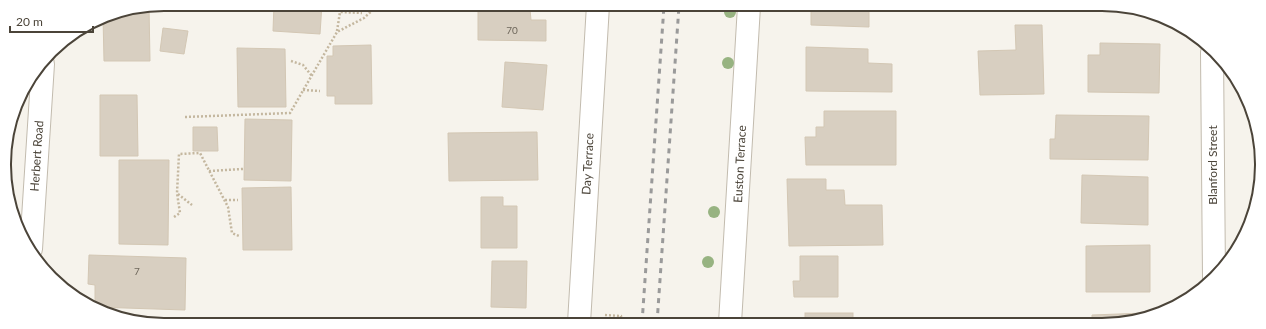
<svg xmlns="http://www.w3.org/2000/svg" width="1266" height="329" font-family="Lato,sans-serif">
<rect width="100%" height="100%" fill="#f6f3ec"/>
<g fill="#d8cfc1" stroke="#d3c7b4">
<path d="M 274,4 L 322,4 L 320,34 L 273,31 Z"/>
<path d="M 328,5 L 361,5 L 361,10 L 328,7 Z"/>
<path d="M 478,5 L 517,5 L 517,9 L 530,9 L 531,20 L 546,20 L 546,41 L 478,40 Z"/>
<path d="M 811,6 L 869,6 L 869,27 L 811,25 Z"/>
<path d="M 149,7 L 150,61 L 104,61 L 103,16 Z"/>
<rect x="1096" y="7" width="23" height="4"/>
<path d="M 1015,25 L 1042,25 L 1044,94 L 980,95 L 978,51 L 1016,50 Z"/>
<path d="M 163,28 L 188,31 L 184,54 L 160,51 Z"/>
<path d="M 1100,43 L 1160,44 L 1159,93 L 1088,92 L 1088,55 L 1100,55 Z"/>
<path d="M 371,45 L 372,104 L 335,104 L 335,96 L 327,96 L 327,56 L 333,56 L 333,46 Z"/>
<path d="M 806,47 L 868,49 L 868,63 L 892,64 L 892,92 L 806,91 Z"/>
<path d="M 237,48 L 285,49 L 286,107 L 238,107 Z"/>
<path d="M 505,62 L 547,65 L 543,110 L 502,107 Z"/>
<path d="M 100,95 L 137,95 L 138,156 L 100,156 Z"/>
<path d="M 824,111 L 896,111 L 896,165 L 806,165 L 805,137 L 816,137 L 816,127 L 824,127 Z"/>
<path d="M 1056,115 L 1149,116 L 1148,160 L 1050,159 L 1050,139 L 1055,139 Z"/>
<path d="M 245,119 L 292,120 L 291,181 L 244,180 Z"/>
<path d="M 193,127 L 217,127 L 218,151 L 193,151 Z"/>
<path d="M 537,132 L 538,180 L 449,181 L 448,133 Z"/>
<path d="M 119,160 L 169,160 L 168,245 L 119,244 Z"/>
<path d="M 1082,175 L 1148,177 L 1148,225 L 1081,223 Z"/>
<path d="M 787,179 L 826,179 L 826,190 L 844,190 L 845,205 L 882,205 L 883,245 L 789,246 Z"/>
<path d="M 291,187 L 292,250 L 243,250 L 242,188 Z"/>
<path d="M 481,197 L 503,197 L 503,206 L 517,206 L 517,248 L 481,248 Z"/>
<path d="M 1150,245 L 1150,292 L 1086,292 L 1086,246 Z"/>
<path d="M 89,255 L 186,258 L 185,310 L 95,307 L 95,285 L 88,284 Z"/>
<path d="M 800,256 L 838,256 L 838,297 L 794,297 L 793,281 L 800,281 Z"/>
<path d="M 492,261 L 527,261 L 526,308 L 491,307 Z"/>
<rect x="805" y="313" width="48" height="10"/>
<path d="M 1145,313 L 1145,317 L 1122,324 L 1092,324 L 1092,315 Z"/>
</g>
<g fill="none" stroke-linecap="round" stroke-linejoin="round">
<g stroke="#c2bbae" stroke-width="24">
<g id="minor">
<path d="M 1212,53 L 1214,277"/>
<path d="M 31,249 L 43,64"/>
<path d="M 579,323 L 598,5"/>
<path d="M 730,323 L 749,6"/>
</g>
</g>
<g stroke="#c4b79f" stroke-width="2.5" stroke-dasharray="2 2" stroke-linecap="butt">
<path d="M 337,31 L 340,12 L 362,13"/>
<path d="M 291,61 L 303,65 L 312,76"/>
<path d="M 303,90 L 320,91"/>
<path d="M 185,117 L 290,113 L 337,32 L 364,18 L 378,5"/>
<path d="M 209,171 L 243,169"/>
<path d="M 178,194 L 192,205"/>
<path d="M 225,200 L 238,200"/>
<path d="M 174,217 L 180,213 L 177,193 L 179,154 L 200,153 L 228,207 L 232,233 L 239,236"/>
<path d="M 605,315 L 621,316 L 621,323"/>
</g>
<use href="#minor" stroke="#fff" stroke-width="22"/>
<g stroke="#9a9a9a" stroke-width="3" stroke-dasharray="5 5" stroke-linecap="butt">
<path d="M 642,323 L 664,6"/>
<path d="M 657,323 L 679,6"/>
</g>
</g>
<g fill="#97b381">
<circle cx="730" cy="12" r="6"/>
<circle cx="728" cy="63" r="6"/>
<circle cx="714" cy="212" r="6"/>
<circle cx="708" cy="262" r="6"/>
</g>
<g text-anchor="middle" stroke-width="3" stroke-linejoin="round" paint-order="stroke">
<g font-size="10" fill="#6e675b">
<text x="512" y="34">70</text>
<text x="137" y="275">7</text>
</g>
<g font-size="12" fill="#4b4439" stroke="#fff">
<text transform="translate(37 156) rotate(-86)" y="4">Herbert Road</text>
<text transform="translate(588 164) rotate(-87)" y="4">Day Terrace</text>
<text transform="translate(740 164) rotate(-87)" y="4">Euston Terrace</text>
<text transform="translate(1213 165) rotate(-90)" y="4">Blanford Street</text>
</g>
</g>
<path d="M0 0H1266V329H0ZM164 11H1102A153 153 0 0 1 1255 164V165A153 153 0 0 1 1102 318H164A153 153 0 0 1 11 165V164A153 153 0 0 1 164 11Z" fill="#fff" fill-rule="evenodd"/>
<path fill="none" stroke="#4b4439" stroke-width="2" d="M164 11H1102A153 153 0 0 1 1255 164V165A153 153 0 0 1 1102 318H164A153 153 0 0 1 11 165V164A153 153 0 0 1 164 11Z"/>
<path d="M10 26v6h83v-6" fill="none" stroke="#4b4439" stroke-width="2"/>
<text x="16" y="26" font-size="12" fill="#4b4439" stroke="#ffffff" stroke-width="3" paint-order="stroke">20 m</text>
</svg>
